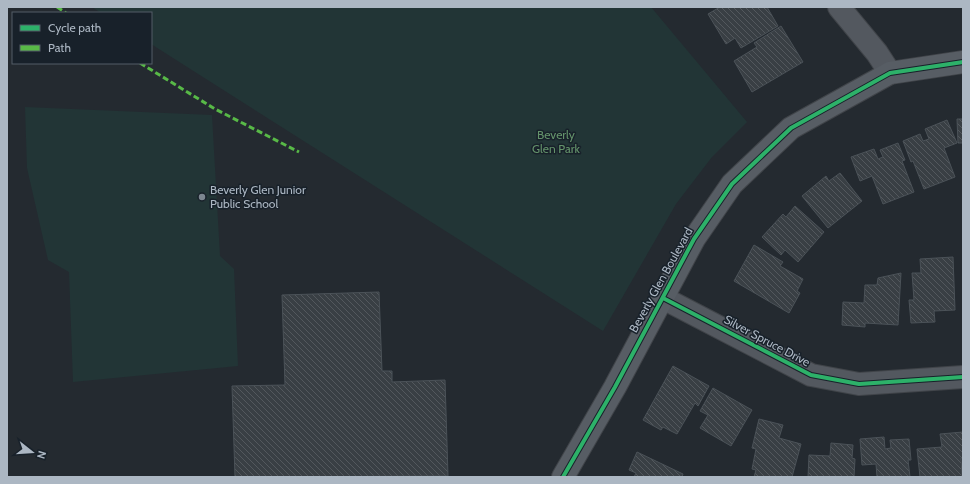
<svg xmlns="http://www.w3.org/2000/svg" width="970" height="484" font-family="Cabin,sans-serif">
<defs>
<pattern id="building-back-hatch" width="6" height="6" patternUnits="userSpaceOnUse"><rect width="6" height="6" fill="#393f44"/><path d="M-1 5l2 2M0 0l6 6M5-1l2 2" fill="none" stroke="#53585d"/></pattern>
</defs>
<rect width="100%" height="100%" fill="#242a30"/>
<g fill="#223536">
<path d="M 92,7 L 651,7 L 747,122 L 712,157 L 676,204 L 603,331 L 151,44 L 151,13 L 101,13 Z"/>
<path d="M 25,107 L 212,115 L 220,256 L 234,269 L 238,366 L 73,382 L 69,272 L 48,260 L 27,168 Z"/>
</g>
<g fill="url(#building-back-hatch)" stroke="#4b5258">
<path d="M 720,7 L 767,7 L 778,26 L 741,48 L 735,38 L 726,44 L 708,14 Z"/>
<path d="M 781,26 L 803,62 L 752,92 L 734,61 L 757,47 L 754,43 Z"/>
<path d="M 957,119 L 963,119 L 963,143 L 958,143 Z"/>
<path d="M 947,120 L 957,143 L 944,148 L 955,177 L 924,189 L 913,161 L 911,162 L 903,141 L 920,134 L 923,141 L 929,139 L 925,129 Z"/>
<path d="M 898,143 L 905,160 L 902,161 L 914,192 L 883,204 L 872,176 L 860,181 L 851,157 L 874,149 L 878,159 L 883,157 L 880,150 Z"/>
<path d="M 840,173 L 862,201 L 828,228 L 802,196 L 826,176 L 829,181 Z"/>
<path d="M 795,206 L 824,232 L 798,262 L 785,250 L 781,255 L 762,237 L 783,214 L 786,217 Z"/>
<path d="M 754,245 L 783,262 L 780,266 L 803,279 L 797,291 L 800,293 L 789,313 L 734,281 Z"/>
<path d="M 953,257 L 955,310 L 934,311 L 935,322 L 911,323 L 909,300 L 914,300 L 912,273 L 921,273 L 920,259 Z"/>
<path d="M 901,273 L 898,325 L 865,323 L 865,327 L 842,325 L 843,302 L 864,303 L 865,285 L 877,285 L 878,278 Z"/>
<path d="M 379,292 L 382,371 L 392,371 L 392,382 L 445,380 L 448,476 L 235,477 L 232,386 L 285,385 L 282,295 Z"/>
<path d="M 673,366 L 709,386 L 698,406 L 695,403 L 677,434 L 663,427 L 661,430 L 643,420 Z"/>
<path d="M 713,388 L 752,410 L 731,446 L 700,428 L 708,415 L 700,411 Z"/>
<path d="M 759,419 L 783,425 L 779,438 L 801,444 L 792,477 L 754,477 L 756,470 L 752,469 L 756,449 L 752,448 Z"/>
<path d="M 963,432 L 963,458 L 961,458 L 962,477 L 920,477 L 917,449 L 942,447 L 940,434 Z"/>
<path d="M 884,437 L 885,449 L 891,448 L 890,440 L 909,439 L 911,460 L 908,460 L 910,477 L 877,477 L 876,464 L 862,465 L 860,439 Z"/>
<path d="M 831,443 L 853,445 L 852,458 L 855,459 L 854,477 L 808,477 L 809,455 L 830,456 Z"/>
<path d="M 637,452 L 683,474 L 682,477 L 634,477 L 636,473 L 629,470 Z"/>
</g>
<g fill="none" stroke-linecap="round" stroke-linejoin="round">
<g stroke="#404449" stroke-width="24">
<g id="street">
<path d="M 839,7 L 877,53 L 890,73"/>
<path d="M 663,298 L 811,375 L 859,384 L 963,377"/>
</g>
</g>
<g stroke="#404449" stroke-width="24">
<path id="secondary" d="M 563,477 L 615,387 L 694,239 L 732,184 L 791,128 L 890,73 L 963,62"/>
</g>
<use href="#street" stroke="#53585f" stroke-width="22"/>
<use href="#secondary" stroke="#575d64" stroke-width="22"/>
<g stroke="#58b947" stroke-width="3" stroke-dasharray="6 3" stroke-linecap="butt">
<path d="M 57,7 L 66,13"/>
<path d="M 140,63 L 215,109 L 299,152"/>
</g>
<g stroke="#18212a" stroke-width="6">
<g id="cycleway">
<path d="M 663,298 L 811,375 L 859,384 L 963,377"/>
<path d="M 563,477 L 615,387 L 694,239 L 732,184 L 791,128 L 890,73 L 963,62"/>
</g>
</g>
<use href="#cycleway" stroke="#2db169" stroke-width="4"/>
</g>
<circle fill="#7c8690" stroke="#18212a" stroke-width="1.5" cx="202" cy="197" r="4"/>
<g text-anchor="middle" stroke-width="3" stroke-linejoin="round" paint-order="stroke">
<g font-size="12" fill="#64936b" stroke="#18212a">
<text x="556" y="139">Beverly<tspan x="556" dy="14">Glen Park</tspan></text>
</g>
<g font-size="12" fill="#acb7c3" stroke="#18212a" text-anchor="start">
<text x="210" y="194">Beverly Glen Junior<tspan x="210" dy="14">Public School</tspan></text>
</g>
<g font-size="12" fill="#acb7c3" stroke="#18212a">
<text transform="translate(661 280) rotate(-61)" y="4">Beverly Glen Boulevard</text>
<text transform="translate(767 341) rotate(28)" y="4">Silver Spruce Drive</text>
</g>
</g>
<rect width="970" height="484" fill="none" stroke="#acb7c3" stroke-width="16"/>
<rect x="12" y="12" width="140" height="52" fill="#18212a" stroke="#535d67"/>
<rect x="20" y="25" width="20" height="6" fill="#2db169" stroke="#535d67"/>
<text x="48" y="32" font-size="12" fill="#acb7c3">Cycle path</text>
<rect x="20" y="45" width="20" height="6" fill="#58b947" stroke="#535d67"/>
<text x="48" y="52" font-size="12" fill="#acb7c3">Path</text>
<g transform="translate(32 452) rotate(107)" stroke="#18212a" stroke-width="3" paint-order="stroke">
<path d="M0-3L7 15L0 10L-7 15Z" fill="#acb7c3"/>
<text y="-6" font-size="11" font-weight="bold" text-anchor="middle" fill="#acb7c3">N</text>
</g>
</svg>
